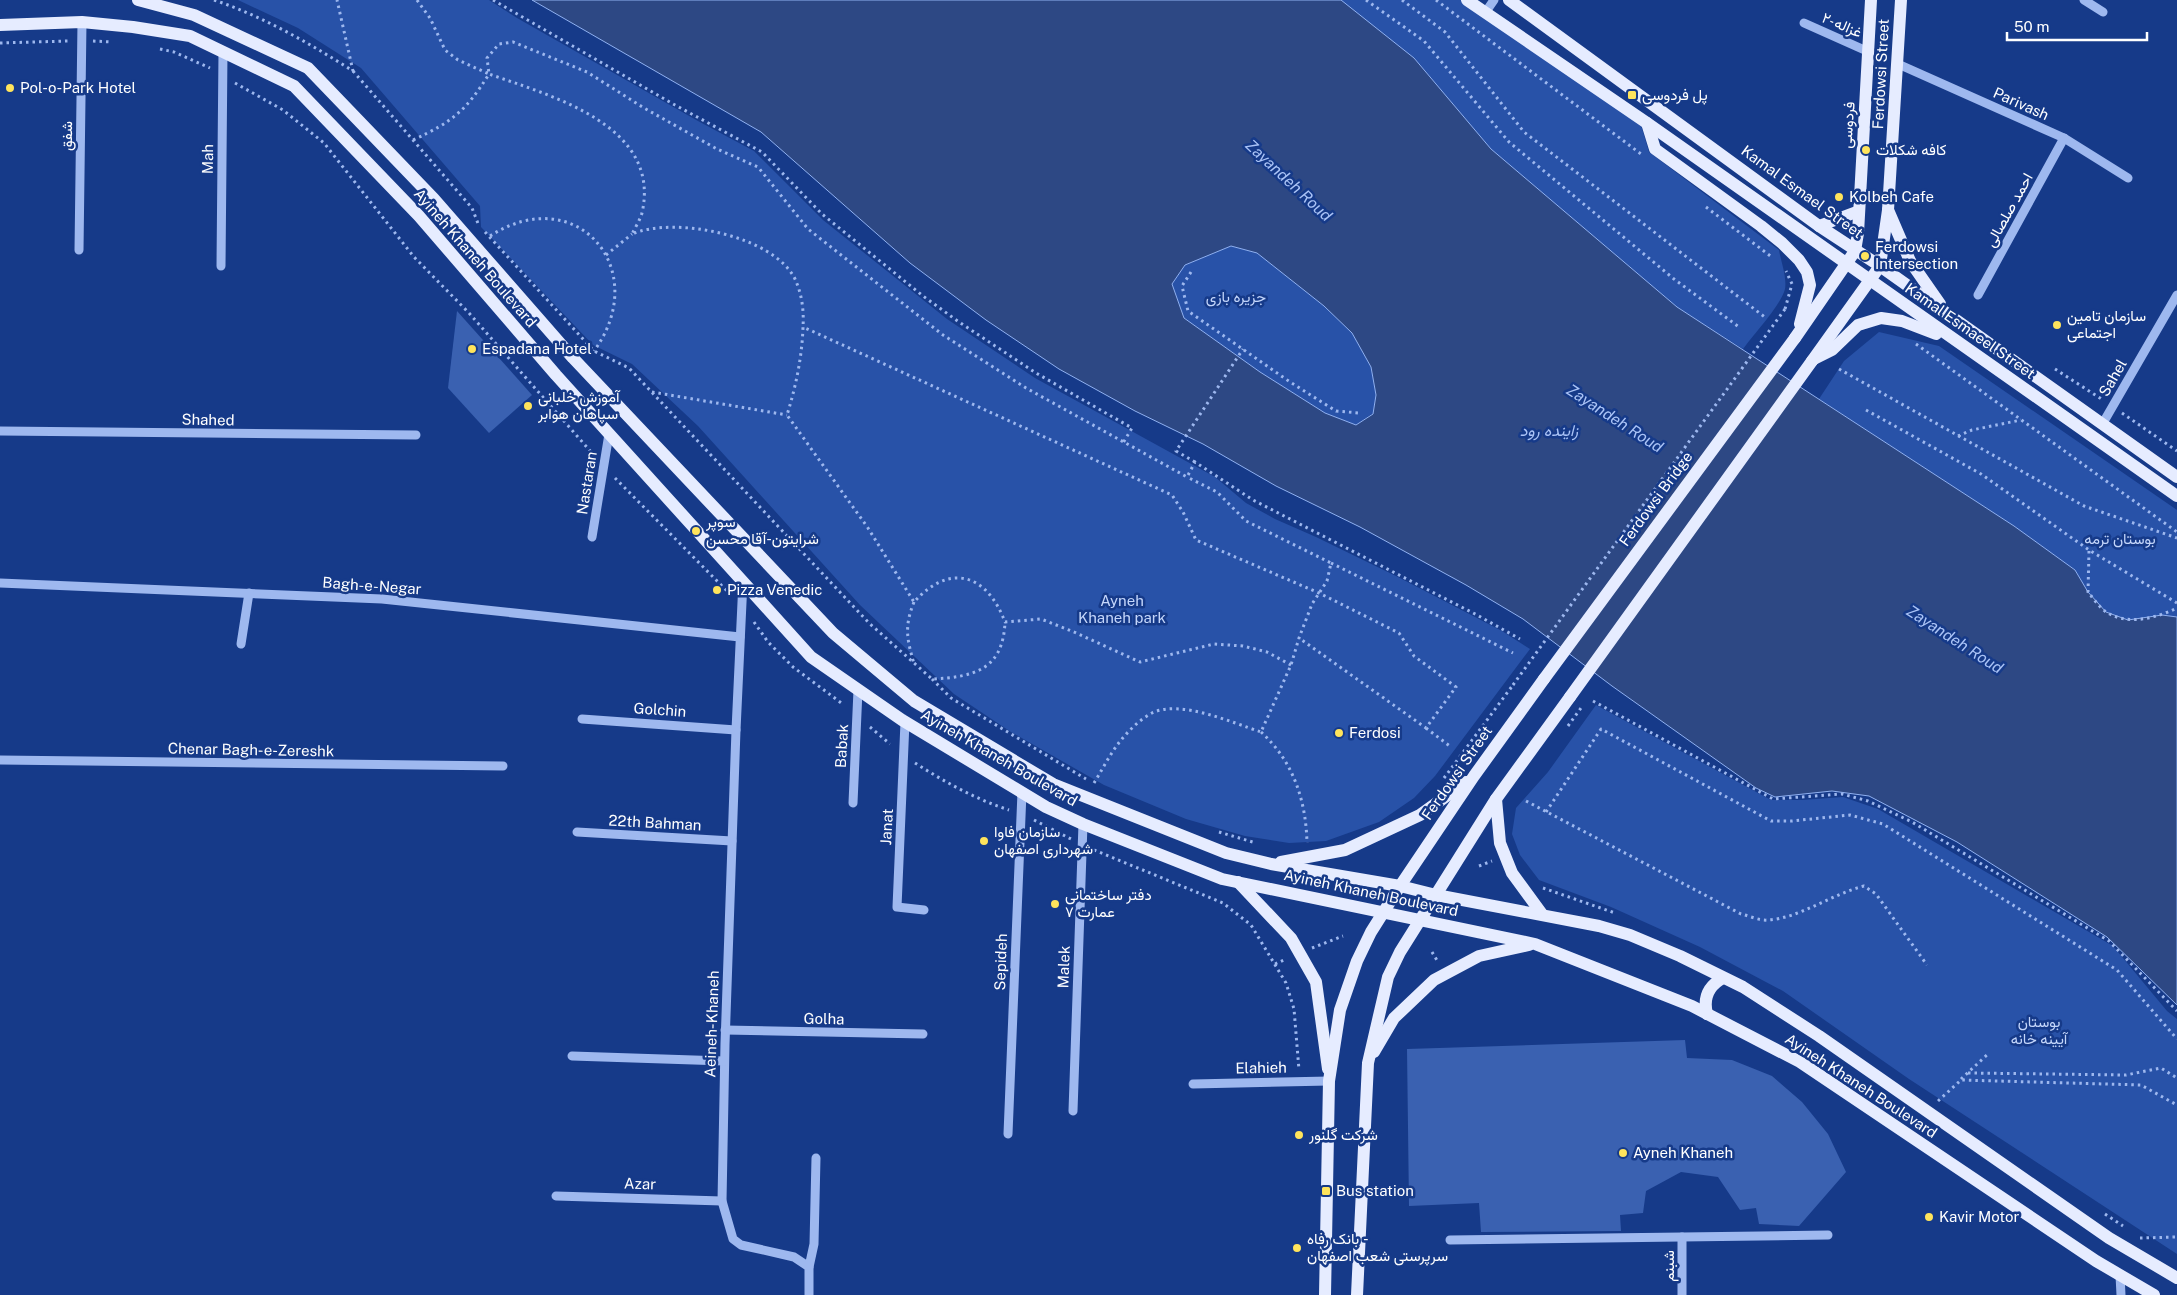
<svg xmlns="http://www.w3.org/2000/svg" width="2177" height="1295" font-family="'Public Sans',Vazirmatn,sans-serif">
<rect width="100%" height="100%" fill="#163a89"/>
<g fill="#2852a8">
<path d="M 238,0 L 489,0 L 517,18 L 698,121 L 754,151 L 823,220 L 947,319 L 1035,378 L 1215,477 L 1246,503 L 1275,519 L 1316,537 L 1398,577 L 1502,631 L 1530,649 L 1435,776 L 1414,798 L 1379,822 L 1326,841 L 1289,843 L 1245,836 L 1186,819 L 1104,785 L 1011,732 L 954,694 L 860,605 L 698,426 L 632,364 L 593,345 L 481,227 L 480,206 L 361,68 L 298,28 Z"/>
<path d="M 1334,0 L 1463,0 L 1641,125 L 1649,152 L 1779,250 C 1781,262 1787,277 1785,289 C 1781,305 1753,335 1743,349 L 1677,307 L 1491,149 L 1414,58 Z"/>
<path d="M 1231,246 L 1257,253 L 1324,306 L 1352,333 L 1371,367 L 1376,395 L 1373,413 L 1356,425 L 1325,413 L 1260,372 L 1184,318 L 1172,284 L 1185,265 Z"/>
<path d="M 1879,332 L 1939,346 L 2177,510 L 2177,617 L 2162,615 L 2128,620 L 2106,612 L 2088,592 L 2075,570 L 2014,526 L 1819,399 L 1844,361 Z"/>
<path d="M 1596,705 L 1771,800 L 1802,800 L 1843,797 L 1878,809 L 2113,946 L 2167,1011 L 2177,1019 L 2177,1254 L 1909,1079 L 1783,991 L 1700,947 L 1611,907 L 1539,880 L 1520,855 L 1512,834 L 1516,808 L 1548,772 Z"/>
</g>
<path fill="#2d4884" stroke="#90b1f1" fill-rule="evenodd" d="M 532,0 L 1341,0 L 1414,58 L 1491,149 L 1677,307 L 2014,526 L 2075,570 L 2088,592 L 2106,612 L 2128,620 L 2162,615 L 2177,617 L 2177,1005 L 2107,937 L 1957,842 L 1869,796 L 1832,791 L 1775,797 L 1756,788 L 1612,686 L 1523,619 L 1466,585 L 1360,527 L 1276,486 L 1203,444 L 1135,411 L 1059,369 L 986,320 L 910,263 L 761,132 ZM 1231,246 L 1257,253 L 1324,306 L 1352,333 L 1371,367 L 1376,395 L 1373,414 L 1356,425 L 1325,413 L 1260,372 L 1184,318 L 1172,284 L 1185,265 Z"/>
<g fill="#3a61b1">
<path d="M 457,311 L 532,395 L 489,433 L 448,388 Z"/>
<path d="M 1685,1040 L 1687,1058 L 1732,1060 L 1772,1076 L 1802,1102 L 1828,1134 L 1846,1172 L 1799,1226 L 1759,1224 L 1756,1208 L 1740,1210 L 1718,1177 L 1681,1172 L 1646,1191 L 1643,1213 L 1620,1215 L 1621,1231 L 1481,1232 L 1479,1203 L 1409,1206 L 1407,1049 Z"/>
</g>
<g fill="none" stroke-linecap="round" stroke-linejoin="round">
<g stroke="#9eb8ef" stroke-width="3" stroke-dasharray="2.5 4" stroke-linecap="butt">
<path d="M 214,0 C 264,17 309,43 353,71 L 337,0"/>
<path d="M 417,0 L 430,18 L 445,50 L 458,60 L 489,74 L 487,58 L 499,44 L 513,42 L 587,72 L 644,108 L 717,149 L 758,167 L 808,229 L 943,335 L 1026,388 L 1187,477 L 1195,462 L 1253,500 L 1477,615 L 1520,639"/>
<path d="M 493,0 L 675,105 L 762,152 L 822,214 L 923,296 L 959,322 L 1036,373 L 1132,428 L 1123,443"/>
<path d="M 1366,0 L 1424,41 L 1509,142 L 1674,279 L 1739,327"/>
<path d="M 1402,0 L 1445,32 L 1524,132 L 1766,318"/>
<path d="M 1436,0 L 1641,154"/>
<path d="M 93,41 L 112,42"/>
<path d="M 0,43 L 69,41"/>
<path d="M 160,49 L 174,52 L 210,68"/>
<path d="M 353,71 L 472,208 L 479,226"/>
<path d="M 235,83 L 283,110 L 324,143 L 414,257 L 469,313 L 592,453"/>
<path d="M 413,140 C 452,122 466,111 489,74 C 551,96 662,125 642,213 C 640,220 635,228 632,234 C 674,216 773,235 795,279 C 802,294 804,311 803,327"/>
<path d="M 1706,207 L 1773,258"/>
<path d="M 485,232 L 594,351 L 629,368 L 869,623 L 932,679 C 974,677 1003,670 1005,622"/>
<path d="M 490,236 C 577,180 653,270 594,351"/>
<path d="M 606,255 L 632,234"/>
<path d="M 1191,272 L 1182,286 L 1188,311 L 1290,382 L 1336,411 L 1359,413"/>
<path d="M 1785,309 L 1792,284 L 1786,271"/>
<path d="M 1916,344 L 2177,532"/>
<path d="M 1839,369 L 2084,506 L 2177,538"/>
<path d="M 2055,369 L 2103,400"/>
<path d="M 652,392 L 787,415"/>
<path d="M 1866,410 L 1981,474 L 2089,550 L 2177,603"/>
<path d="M 2122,413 L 2177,451"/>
<path d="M 1958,436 L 1972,430 L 2021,420"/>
<path d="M 1195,462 L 1176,451 L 1243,349"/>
<path d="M 615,478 L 729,593"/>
<path d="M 2089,551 L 2088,592 C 2093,598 2099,607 2106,612 C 2128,626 2156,618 2177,608"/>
<path d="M 1331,563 L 1513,653"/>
<path d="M 914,602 C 904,627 907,639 914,664"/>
<path d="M 754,622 L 768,642 L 793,667 L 844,705"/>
<path d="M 1291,665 L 1267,652 L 1243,646 L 1214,644 L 1140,662 L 1074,632 L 1041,619 L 1005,622 C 987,574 950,562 914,602 L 868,528 L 787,415 C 796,386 802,357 803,327 L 1172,495 L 1183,512 L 1196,540 L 1319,593 L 1399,633 L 1414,656 L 1456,687 L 1426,728 L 1299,638"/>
<path d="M 932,679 L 951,698 L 1086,779"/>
<path d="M 1593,701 L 1773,799 L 1842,794 L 1868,801 L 1912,822 L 2109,941 L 2177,1011"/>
<path d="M 870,727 L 890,744"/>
<path d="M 1426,728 L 1451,747"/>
<path d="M 1261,732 C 1293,761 1306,800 1307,843"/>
<path d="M 915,763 C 945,782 975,799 1009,810"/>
<path d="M 1444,778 L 1513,685"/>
<path d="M 1094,783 C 1102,770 1109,756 1118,744 C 1127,732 1139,720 1152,713 C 1180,699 1233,723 1261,732 L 1291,665 L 1299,638 L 1312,604 L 1327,581 L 1331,563 L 1246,521 L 1217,492 L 1187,477"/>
<path d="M 1526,801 L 1741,914 C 1750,916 1760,921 1768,920 C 1800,918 1832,894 1864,886 L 1876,894 L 1927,965"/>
<path d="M 1546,812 L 1601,729 L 1771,821 L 1792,821 L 1850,815 L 1883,824 L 2117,970 L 2177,1039"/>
<path d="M 1034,820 L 1071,839"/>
<path d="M 1219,832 L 1256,843"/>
<path d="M 1094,850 L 1223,903 L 1251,925 L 1286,983 L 1294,1009 L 1299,1070"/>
<path d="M 1479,866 L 1492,861"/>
<path d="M 1543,888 L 1615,913"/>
<path d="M 1312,948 L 1343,936"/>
<path d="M 1432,952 L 1438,962"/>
<path d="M 1275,964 L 1286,959"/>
<path d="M 1968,1073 L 2126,1075 L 2161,1068 L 2177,1078"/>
<path d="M 1961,1079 L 1988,1054"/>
<path d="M 1938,1101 L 1961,1080 L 2141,1085 L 2177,1105"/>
<path d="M 2105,1214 L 2123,1226"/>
<path d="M 2140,1238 L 2177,1237"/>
</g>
<g stroke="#9eb8ef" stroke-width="9">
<path d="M 2084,0 L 2103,12"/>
<path d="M 1485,13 L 1494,0"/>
<path d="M 1804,23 L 1869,52"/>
<path d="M 1898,64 L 2064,138 L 2128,178"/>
<path d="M 79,250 L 82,22"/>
<path d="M 221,266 L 223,52"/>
<path d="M 1978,295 L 2064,138"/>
<path d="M 2103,423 L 2177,295"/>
<path d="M 0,431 L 416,435"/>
<path d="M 592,537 L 609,434"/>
<path d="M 743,581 L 736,730 L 725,1044 L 722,1201 L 733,1239 L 741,1245 L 794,1257 L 809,1267 L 809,1295"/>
<path d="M 0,583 L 382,599 L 740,637"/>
<path d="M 241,644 L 249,593"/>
<path d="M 582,719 L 736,730"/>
<path d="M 905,722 L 897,907 L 924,910"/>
<path d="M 0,760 L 503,766"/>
<path d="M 853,803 L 858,690"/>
<path d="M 577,832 L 732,841"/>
<path d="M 725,1030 L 923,1034"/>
<path d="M 572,1056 L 724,1061"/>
<path d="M 1193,1084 L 1329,1081"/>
<path d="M 1073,1111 L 1083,824"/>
<path d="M 1008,1134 L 1022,792"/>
<path d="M 556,1196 L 722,1201"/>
<path d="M 1682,1237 L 1682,1295"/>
<path d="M 1450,1240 L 1828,1235"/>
<path d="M 809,1267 L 814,1244 L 816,1158"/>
<path d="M 2120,1275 L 2121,1295"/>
</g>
<g stroke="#e6ecff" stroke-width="12">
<path d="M 138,0 L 194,15 L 308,68 L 434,199 L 573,358 L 833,633 L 914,701 L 1053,784 L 1226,853 L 1271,864 L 1400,886 L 1436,895 L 1599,926 L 1630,935 L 1680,956 L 1743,987 L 1819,1036 L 2109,1238 L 2177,1278"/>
<path d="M 1467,0 L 1647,123 L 2177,496"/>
<path d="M 1509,0 L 1819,226 L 1880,266 L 2177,477"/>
<path d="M 0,25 L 82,22 L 133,27 L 190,36 L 294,86 L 419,216 L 556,375 L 811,657 L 902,720 L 1046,807 L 1083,824 L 1222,879 L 1535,944 L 1692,1006 L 1800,1062 L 2096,1261 L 2154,1295"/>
<path d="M 1647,123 L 1655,149 L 1761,226 L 1782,243 L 1799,260 L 1807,272 L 1810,285 L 1800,324"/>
<path d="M 1888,210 L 1910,261 L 1940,304"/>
<path d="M 1819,226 L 1859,211"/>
<path d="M 1795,338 L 1855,251 L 1858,233 L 1871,0"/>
<path d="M 1814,359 L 1832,350 L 1858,325 L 1881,318 L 1902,321 L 1936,334"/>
<path d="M 1812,361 L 1880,266 L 1888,210 L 1901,0"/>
<path d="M 1496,799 L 1500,843 L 1512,873 L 1542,914"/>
<path d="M 1281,862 L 1345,850 L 1420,815 L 1466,782"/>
<path d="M 1238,882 L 1291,938 L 1316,982 L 1328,1069"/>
<path d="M 1707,1014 C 1703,998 1708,986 1723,978"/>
<path d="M 1374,1052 L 1394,1018 L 1434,980 L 1479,956 L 1529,945"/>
<path d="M 1325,1295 L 1329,1081 L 1340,1010 L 1357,961 L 1371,932 L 1400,886 L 1474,776 L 1544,679"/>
<path d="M 1357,1295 L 1368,1063 L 1388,977 L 1400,952 L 1496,799 L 1570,697"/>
</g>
<g stroke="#9eb8ef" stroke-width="3" stroke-dasharray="2.5 4" stroke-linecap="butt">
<path d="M 1513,685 L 1785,309"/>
<path d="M 1568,726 L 1581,708"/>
</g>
<g stroke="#e6ecff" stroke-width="12">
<path d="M 1544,679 L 1795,338"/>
<path d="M 1570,697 L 1812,361"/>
</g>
</g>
<g fill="#ffe45c" stroke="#163a89" stroke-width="2">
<circle cx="10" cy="88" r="5"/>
<rect x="1627" y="90" width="10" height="10" rx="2.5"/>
<circle cx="1866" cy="150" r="5"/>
<circle cx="1839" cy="197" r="5"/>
<circle cx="1865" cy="256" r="5"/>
<circle cx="2057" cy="325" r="5"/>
<circle cx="472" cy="349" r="5"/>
<circle cx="528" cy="406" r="5"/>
<circle cx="696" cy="531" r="5"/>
<circle cx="717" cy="590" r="5"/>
<circle cx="1339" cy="733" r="5"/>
<circle cx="984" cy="841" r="5"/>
<circle cx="1055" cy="904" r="5"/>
<circle cx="1299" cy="1135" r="5"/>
<circle cx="1623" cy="1153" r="5"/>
<rect x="1321" y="1186" width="10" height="10" rx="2.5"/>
<circle cx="1929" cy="1217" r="5"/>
<circle cx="1297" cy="1248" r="5"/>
</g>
<g text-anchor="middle" stroke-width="5" stroke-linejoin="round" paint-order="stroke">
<g font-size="15" fill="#fff" stroke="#163a89">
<text transform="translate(1842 25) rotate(23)" y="5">۲-غزاله</text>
<text transform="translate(1881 74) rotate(-87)" y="5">Ferdowsi Street</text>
<text transform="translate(2021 104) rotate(24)" y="5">Parivash</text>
<text transform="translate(1848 125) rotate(-86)" y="5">فردوسی</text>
<text transform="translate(67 136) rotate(-89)" y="5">شفق</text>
<text transform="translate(208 159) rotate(-89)" y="5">Mah</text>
<text transform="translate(1802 192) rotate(36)" y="5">Kamal Esmael Street</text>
<text transform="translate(2009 210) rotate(-61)" y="5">احمد صلصالی</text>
<text transform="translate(475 258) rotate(49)" y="5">Ayineh Khaneh Boulevard</text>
<text transform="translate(1970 331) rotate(35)" y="5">Kamal Esmaeel Street</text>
<text transform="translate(2113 378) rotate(-60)" y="5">Sahel</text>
<text transform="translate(208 420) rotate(1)" y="5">Shahed</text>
<text transform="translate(587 483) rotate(-81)" y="5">Nastaran</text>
<text transform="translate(1656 499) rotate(-54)" y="5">Ferdowsi Bridge</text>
<text transform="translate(372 586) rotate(4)" y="5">Bagh-e-Negar</text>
<text transform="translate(660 710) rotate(4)" y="5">Golchin</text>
<text transform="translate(842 746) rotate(-87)" y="5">Babak</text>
<text transform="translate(251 750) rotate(1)" y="5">Chenar Bagh-e-Zereshk</text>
<text transform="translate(999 758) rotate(30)" y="5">Ayineh Khaneh Boulevard</text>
<text transform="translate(1457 773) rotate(-55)" y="5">Ferdowsi Street</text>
<text transform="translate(655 823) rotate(3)" y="5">22th Bahman</text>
<text transform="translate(887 827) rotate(-87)" y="5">Janat</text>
<text transform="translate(1371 893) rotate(12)" y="5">Ayineh Khaneh Boulevard</text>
<text transform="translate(1001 962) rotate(-88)" y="5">Sepideh</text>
<text transform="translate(1064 967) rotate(-88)" y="5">Malek</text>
<text transform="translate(824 1019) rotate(1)" y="5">Golha</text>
<text transform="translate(712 1024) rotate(-88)" y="5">Aeineh-Khaneh</text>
<text transform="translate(1261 1068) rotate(-1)" y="5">Elahieh</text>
<text transform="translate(1861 1086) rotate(33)" y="5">Ayineh Khaneh Boulevard</text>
<text transform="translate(640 1184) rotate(2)" y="5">Azar</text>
<text transform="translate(1669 1266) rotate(-90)" y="5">شبنم</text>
</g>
<g font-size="15" fill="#fff" stroke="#163a89" text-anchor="start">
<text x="20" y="93">Pol-o-Park Hotel</text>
<text x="1642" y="100">پل فردوسی</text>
<text x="1876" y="155">کافه شکلات</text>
<text x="1849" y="202">Kolbeh Cafe</text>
<text x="1875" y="252">Ferdowsi<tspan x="1875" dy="17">Intersection</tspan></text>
<text x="2067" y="321">سازمان تامین<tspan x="2067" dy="17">اجتماعی</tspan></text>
<text x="482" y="354">Espadana Hotel</text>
<text x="538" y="402">آموزش خلبانی<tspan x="538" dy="17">سپاهان هوابر</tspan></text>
<text x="706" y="527">سوپر<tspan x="706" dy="17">شرایتون-آقا محسن</tspan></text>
<text x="727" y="595">Pizza Venedic</text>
<text x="1349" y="738">Ferdosi</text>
<text x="994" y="837">سازمان فاوا<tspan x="994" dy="17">شهرداری اصفهان</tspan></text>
<text x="1065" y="900">دفتر ساختمانی<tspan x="1065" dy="17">عمارت ۷</tspan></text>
<text x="1309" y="1140">شرکت گلنور</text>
<text x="1633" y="1158">Ayneh Khaneh</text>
<text x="1336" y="1196">Bus station</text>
<text x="1939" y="1222">Kavir Motor</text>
<text x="1307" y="1244">بانک رفاه -<tspan x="1307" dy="17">سرپرستی شعب اصفهان</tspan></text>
</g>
<g font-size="15" fill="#c4d6fb" stroke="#163a89">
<text x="1236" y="302">جزیره بازی</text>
<text x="2120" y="544">بوستان ترمه</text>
<text x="1122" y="606">Ayneh<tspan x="1122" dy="17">Khaneh park</tspan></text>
<text x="2039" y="1027">بوستان<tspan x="2039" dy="17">آیینه خانه</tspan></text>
</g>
<g font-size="16" font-style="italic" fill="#aac3f6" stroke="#163a89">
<text transform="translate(1289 180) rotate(43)" y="6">Zayandeh Roud</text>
<text transform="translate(1615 418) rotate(33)" y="6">Zayandeh Roud</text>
<text x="1549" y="436">زاینده رود</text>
<text transform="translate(1955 639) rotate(33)" y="6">Zayandeh Roud</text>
</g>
</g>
<path d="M2007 32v8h140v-8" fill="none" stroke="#ffffff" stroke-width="2.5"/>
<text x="2014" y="32" font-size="15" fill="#ffffff" stroke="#163a89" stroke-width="4" paint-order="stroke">50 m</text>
</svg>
